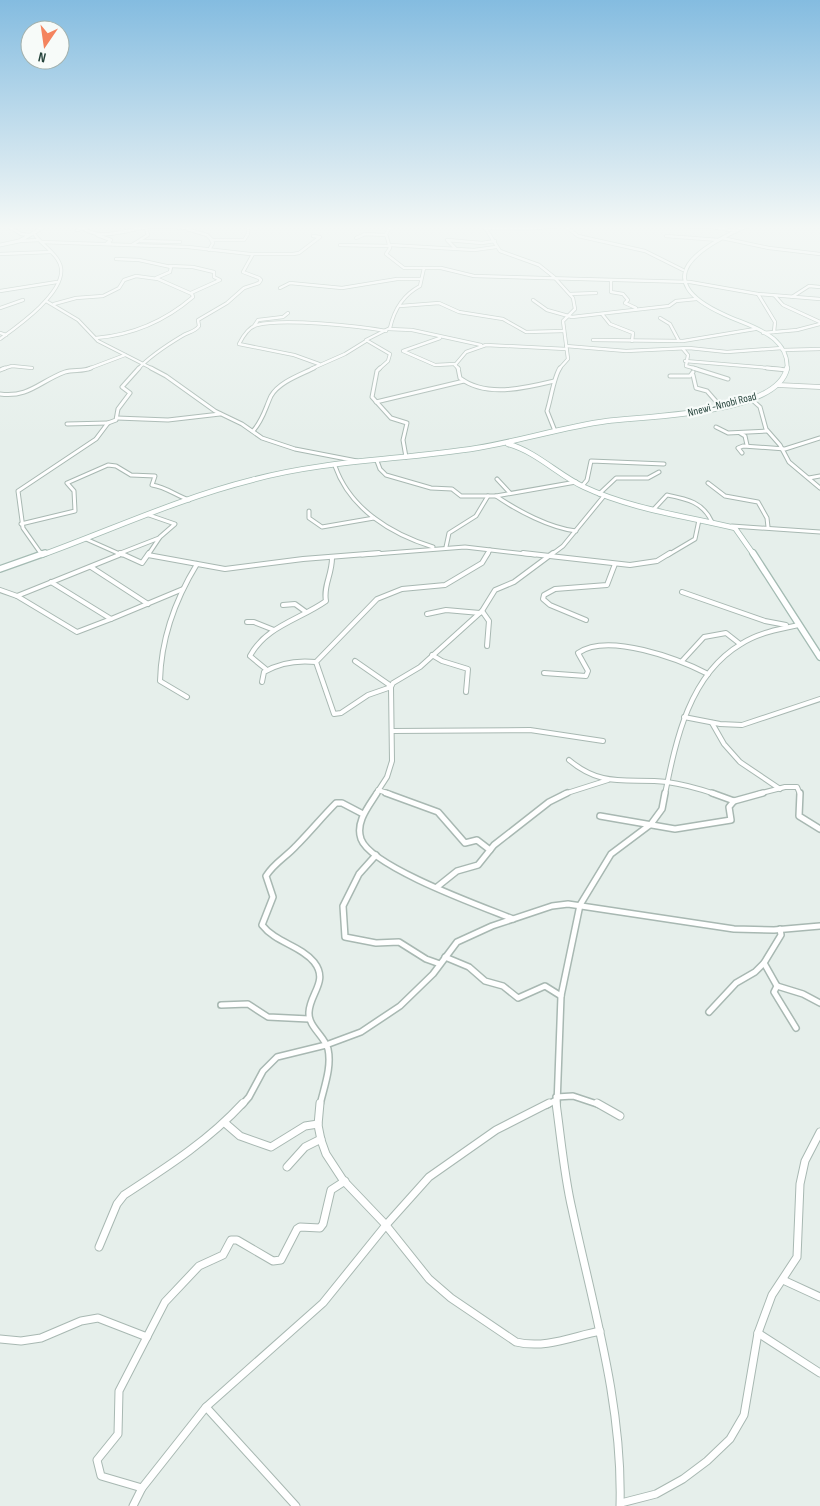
<svg xmlns="http://www.w3.org/2000/svg" width="820" height="1506" font-family="'Sofia Sans Condensed',sans-serif">
<rect width="100%" height="100%" fill="#e6efeb"/>
<g fill="none" stroke-linecap="round" stroke-linejoin="round">
<g stroke="#a8b8b2" stroke-width="4">
<g id="minor-far4">
<path d="M 192,226 L 187,229 L 207,235 L 212,240"/>
<path d="M 391,226 L 386,234 L 390,248 L 386,254 L 404,268 L 441,268 L 474,276 L 690,282 L 758,294 L 820,299"/>
<path d="M 484,226 L 500,251 L 539,265 L 554,277 L 573,298 L 575,309 L 563,321 L 568,359 L 559,369"/>
<path d="M 565,226 L 578,236 L 645,251 L 683,270"/>
<path d="M 669,226 L 712,227 L 736,231"/>
<path d="M 485,228 L 525,229 L 560,226"/>
<path d="M 84,229 C 102,241 129,229 149,227 C 162,226 175,227 188,228"/>
<path d="M 77,230 L 90,226"/>
<path d="M 97,235 L 111,240 L 107,243 L 110,243"/>
<path d="M 666,236 L 719,240"/>
<path d="M 356,238 L 365,234 L 386,235"/>
<path d="M 722,238 L 769,248 L 820,254"/>
<path d="M 19,241 L 39,240"/>
<path d="M 141,241 L 180,242"/>
<path d="M 41,242 L 188,247 L 250,254 L 293,254 L 299,253 L 320,237 L 313,236"/>
<path d="M 132,245 L 148,235 L 145,226"/>
<path d="M 340,245 L 390,246"/>
<path d="M 390,245 L 474,250 L 496,247"/>
<path d="M 455,248 L 447,240 L 482,243 L 495,241"/>
<path d="M 209,250 L 213,243 L 211,240 L 244,240 L 248,234 L 248,226"/>
<path d="M 0,254 L 51,252"/>
<path d="M 116,259 L 139,260 L 171,267 L 170,272 L 156,278"/>
<path d="M 170,266 L 193,267 L 214,272 L 214,277 L 220,280 L 191,293"/>
<path d="M 611,281 L 611,292 L 623,294 L 628,300 L 625,303 L 636,308"/>
<path d="M 280,288 L 290,283 L 342,288 L 397,279 L 421,279"/>
<path d="M 0,291 L 57,282"/>
<path d="M 570,294 L 596,293"/>
<path d="M 758,294 L 775,322 L 774,332"/>
<path d="M 775,296 L 783,305 L 820,322"/>
<path d="M 792,297 L 809,286 L 820,287"/>
<path d="M 533,300 L 547,310 L 572,317 L 669,306 L 676,301 L 696,299"/>
<path d="M 46,301 L 78,320 L 98,341 L 153,369"/>
<path d="M 54,304 L 76,298 L 103,296 L 119,288 L 124,280 L 136,276 L 158,279 L 192,294 L 193,297 C 165,321 132,335 96,338"/>
<path d="M 400,306 L 439,303 L 459,312 L 503,319 L 526,332 L 564,331"/>
<path d="M 0,308 L 23,300"/>
<path d="M 602,314 L 610,324 L 633,333 L 632,341"/>
<path d="M 660,318 L 670,324 L 679,341"/>
<path d="M 254,326 L 258,320 L 283,317 L 288,313"/>
<path d="M 389,329 L 412,330 L 481,345"/>
<path d="M 0,333 L 6,335"/>
<path d="M 763,333 L 797,330 L 820,324"/>
<path d="M 440,338 L 403,351 L 435,365 L 455,364"/>
<path d="M 593,340 L 683,341 L 755,329"/>
<path d="M 566,346 L 626,351 L 689,348 L 727,352 L 782,348"/>
<path d="M 683,349 L 688,355 L 686,366 L 697,369"/>
<path d="M 783,350 L 820,349"/>
<path d="M 685,361 L 781,369"/>
<path d="M 319,364 L 294,355 L 239,344 C 243,336 249,327 257,325 C 282,318 359,326 386,331"/>
<path d="M 2,369 L 12,366 L 32,368"/>
<path d="M 88,369 L 125,355"/>
<path d="M 138,369 C 150,356 167,345 182,336 C 188,332 195,332 199,326 L 198,320 L 227,303 L 244,288 L 259,283 L 261,280 L 259,278 L 243,272 L 253,254"/>
<path d="M 311,369 L 345,354 L 366,341"/>
<path d="M 379,369 L 388,361 L 390,354 L 366,340 L 390,328 C 394,310 403,295 420,286 L 424,268"/>
<path d="M 459,369 L 455,365 L 466,352 L 486,345 L 566,349"/>
</g>
</g>
<g stroke="#a8b8b2" stroke-width="5">
<g id="minor-far3">
<path d="M 151,368 L 166,376 L 215,411 L 242,424 L 262,438 L 295,449 L 357,461"/>
<path d="M 380,368 L 377,371 L 372,397 L 391,418 L 407,423 L 403,440 L 406,457"/>
<path d="M 458,368 L 460,378 C 486,398 525,388 554,381"/>
<path d="M 693,368 L 728,379"/>
<path d="M 767,368 L 787,370"/>
<path d="M 0,370 L 5,368"/>
<path d="M 693,375 L 696,388 L 707,391 L 721,407"/>
<path d="M 670,376 L 690,376 L 693,372"/>
<path d="M 0,394 C 29,398 40,381 65,372 C 73,369 83,372 91,368"/>
<path d="M 750,398 L 760,407 L 766,429 L 780,445 L 789,462 L 820,488"/>
<path d="M 376,402 L 464,381"/>
<path d="M 117,418 L 168,420 L 220,414"/>
<path d="M 67,424 L 108,423"/>
<path d="M 716,427 L 728,433 L 767,431"/>
<path d="M 253,431 C 263,420 265,409 271,396 C 279,382 300,375 314,368"/>
<path d="M 555,431 L 547,411 C 551,399 554,376 560,368"/>
<path d="M 740,433 L 745,436 L 747,445"/>
<path d="M 742,453 L 738,448 L 743,446 L 785,449 L 820,438"/>
<path d="M 377,461 L 380,469 L 386,475 L 431,488 L 452,489 L 461,496 L 496,496 L 576,482"/>
<path d="M 335,466 C 350,509 391,534 433,547"/>
<path d="M 809,478 L 820,476"/>
<path d="M 497,479 L 510,493"/>
<path d="M 708,483 L 725,496 L 758,502 L 767,518 L 768,527"/>
<path d="M 582,486 L 587,480 L 591,461 L 664,464"/>
<path d="M 599,494 L 616,478 L 648,478 L 659,472"/>
<path d="M 496,496 C 518,511 550,528 576,531"/>
<path d="M 654,509 L 667,495 C 687,499 703,502 712,522"/>
<path d="M 309,511 L 309,518 L 322,527 L 374,518"/>
<path d="M 21,524 L 75,511 L 74,491 L 67,483 L 108,465 L 116,466 L 131,475 L 155,476 L 152,485 C 166,487 175,495 189,500"/>
<path d="M 732,526 L 820,532"/>
<path d="M 86,539 L 122,555"/>
<path d="M 446,547 L 449,533 L 476,516 L 488,496"/>
<path d="M 118,554 L 159,538"/>
<path d="M 42,555 L 23,528 L 18,491 L 96,439 L 108,423 L 116,420 L 118,409 L 130,393 L 122,387 L 139,368"/>
<path d="M 148,555 L 160,537 L 175,524 L 149,515"/>
<path d="M 362,555 L 465,547 L 535,555"/>
<path d="M 487,555 L 490,550"/>
<path d="M 551,555 L 563,546 L 604,496"/>
<path d="M 668,555 L 695,539 L 699,520"/>
</g>
</g>
<g stroke="#a8b8b2" stroke-width="6">
<g id="minor-far2">
<path d="M 41,553 L 42,555"/>
<path d="M 120,553 L 142,563 L 149,553"/>
<path d="M 523,553 L 630,565 L 657,561 L 670,553"/>
<path d="M 148,555 L 225,569 L 303,559 L 379,553"/>
<path d="M 91,567 L 148,604"/>
<path d="M 51,582 L 111,619 L 183,589"/>
<path d="M 0,590 L 17,596 L 77,632 L 111,619"/>
<path d="M 682,592 L 765,621 L 786,625"/>
<path d="M 17,596 L 119,555"/>
<path d="M 283,605 L 295,604 L 306,612"/>
<path d="M 482,611 L 489,621 L 487,646"/>
<path d="M 427,614 L 446,610 L 480,613"/>
<path d="M 586,620 L 550,605 L 543,599 L 544,595 L 555,589 L 607,585 L 615,564"/>
<path d="M 247,622 L 254,622 L 274,630"/>
<path d="M 432,655 L 442,661 L 468,669 L 466,692"/>
<path d="M 355,661 L 391,686"/>
<path d="M 682,661 L 704,637 L 726,633 L 740,644"/>
<path d="M 267,670 L 250,656 C 266,626 299,620 326,601 C 323,586 332,575 332,558"/>
<path d="M 544,673 L 586,676 L 588,671 L 578,653 C 608,632 679,659 708,674"/>
<path d="M 262,682 L 264,672 C 281,662 297,660 316,662"/>
<path d="M 391,687 L 368,695 L 341,713 L 334,714 L 316,662 L 377,599 L 402,589 L 445,585 L 482,563 L 488,553"/>
<path d="M 187,697 L 160,681 C 161,638 175,600 197,564"/>
<path d="M 684,717 L 720,724 L 742,725 L 820,699"/>
<path d="M 712,723 L 724,744 L 740,762 L 780,789"/>
<path d="M 392,731 L 530,730 L 603,741"/>
<path d="M 569,760 C 602,788 627,778 667,782 C 683,784 700,789 715,794"/>
<path d="M 378,790 L 390,794"/>
<path d="M 376,794 L 387,777 L 392,761 L 391,687 L 393,683 L 420,667 L 482,611 L 495,590 L 514,582 L 553,553"/>
<path d="M 564,794 L 608,780"/>
<path d="M 665,794 C 676,740 689,675 741,644 C 758,633 779,629 799,625"/>
<path d="M 758,794 L 785,787 L 797,787 L 800,794"/>
</g>
</g>
<g stroke="#a8b8b2" stroke-width="8">
<g id="minor-far1">
<path d="M 377,793 C 369,806 355,822 361,839 C 371,867 483,907 513,919"/>
<path d="M 386,793 L 438,812 L 465,843 L 477,840 L 490,850"/>
<path d="M 712,793 L 734,801 L 763,793"/>
<path d="M 800,793 L 799,816 L 820,829"/>
<path d="M 600,816 L 675,829 L 731,820 L 729,807 L 734,801"/>
<path d="M 376,855 L 359,874 L 343,906 L 345,937 L 376,943 L 399,942 L 426,959 L 440,964"/>
<path d="M 437,887 L 457,871 L 478,865 L 494,845 L 549,802 L 567,793"/>
<path d="M 780,929 L 781,935 L 764,963 L 777,986 L 774,992 L 796,1028"/>
<path d="M 445,957 L 469,967 L 485,981 L 503,986 L 518,998 L 545,986 L 561,996"/>
<path d="M 777,986 L 803,994 L 820,1003"/>
<path d="M 221,1005 L 248,1004 L 268,1017 L 309,1019"/>
<path d="M 709,1012 L 736,983 L 755,972 L 764,963"/>
<path d="M 556,1097 L 573,1096 L 600,1105"/>
<path d="M 242,1105 L 249,1097 L 263,1071 L 277,1057 L 326,1045 L 361,1032 L 400,1006 L 433,974 L 457,942 L 492,926 L 552,906 L 568,904 L 734,929 L 774,930 L 820,926"/>
<path d="M 320,1105 C 324,1087 332,1067 328,1049 C 324,1035 308,1027 309,1012 C 310,993 329,981 314,962 C 300,945 276,943 262,925 L 273,897 L 266,876 C 274,863 286,857 296,846 C 310,832 322,817 336,803 L 342,803 L 363,814"/>
<path d="M 547,1105 L 556,1100"/>
<path d="M 557,1105 L 561,996 L 580,905 L 611,854 L 651,824 L 662,809 L 665,793"/>
</g>
</g>
<g stroke="#a8b8b2" stroke-width="9">
<g id="minor">
<path d="M 320,1103 L 318,1125 L 321,1140 L 326,1154 L 343,1180 L 385,1224 L 429,1279 L 451,1298 L 516,1342 C 545,1349 571,1337 600,1331"/>
<path d="M 556,1103 C 561,1138 564,1175 572,1209 C 593,1307 623,1405 620,1506"/>
<path d="M 597,1103 L 620,1116"/>
<path d="M 225,1123 L 240,1136 L 271,1147 L 305,1126 L 318,1124"/>
<path d="M 287,1167 L 305,1147 L 321,1139"/>
<path d="M 99,1247 L 117,1204 L 124,1195 C 167,1167 208,1141 243,1103"/>
<path d="M 783,1280 L 820,1297"/>
<path d="M 758,1333 L 820,1373"/>
<path d="M 0,1339 L 21,1341 L 41,1338 L 81,1321 L 98,1318 L 147,1337"/>
<path d="M 206,1407 L 296,1506"/>
<path d="M 142,1488 L 101,1476 L 97,1460 L 118,1434 L 119,1391 L 165,1302 L 199,1266 L 223,1255 L 231,1240 L 237,1240 L 273,1261 L 281,1260 L 297,1229 L 300,1227 L 320,1228 L 323,1224 L 331,1190 L 345,1181"/>
<path d="M 621,1503 L 656,1494 L 683,1479 L 707,1461 L 730,1439 L 744,1415 L 758,1333 L 772,1295 L 797,1257 L 800,1184 L 805,1161 L 820,1132"/>
<path d="M 133,1506 L 142,1488 L 206,1407 L 323,1303 L 386,1225 L 429,1177 L 496,1130 L 549,1103"/>
</g>
</g>
<g stroke="#a8b8b2" stroke-width="4">
<g id="tertiary-far1">
<path d="M 8,226 L 21,234 L 30,235"/>
<path d="M 0,339 C 18,326 65,293 61,268 C 59,255 42,245 35,235"/>
</g>
</g>
<g stroke="#a8b8b2" stroke-width="5.5">
<path id="tertiary" d="M 778,385 L 820,387"/>
</g>
<g stroke="#a4bbb3" stroke-width="4.5">
<g id="secondary-far2">
<path d="M 747,226 C 699,247 647,279 723,314 C 739,322 760,327 774,339 C 783,347 788,357 787,369"/>
<path d="M 32,234 L 45,226"/>
<path d="M 0,245 L 19,241 L 30,235"/>
</g>
</g>
<g stroke="#a4bbb3" stroke-width="6">
<g id="secondary-far1">
<path d="M 508,444 C 537,452 558,475 584,487 C 631,509 685,516 735,528 L 754,555"/>
<path d="M 42,555 C 111,530 180,498 252,480 C 325,460 402,460 477,448 C 520,441 563,427 607,421 C 645,416 778,415 787,368"/>
</g>
</g>
<g stroke="#a4bbb3" stroke-width="8">
<g id="secondary">
<path d="M 753,553 L 820,657"/>
<path d="M 0,569 L 45,553"/>
</g>
</g>
<use href="#minor-far4" stroke="#fff" stroke-width="2.5"/>
<use href="#minor-far3" stroke="#fff" stroke-width="3"/>
<use href="#minor-far2" stroke="#fff" stroke-width="4"/>
<use href="#minor-far1" stroke="#fff" stroke-width="5"/>
<use href="#minor" stroke="#fff" stroke-width="7"/>
<use href="#tertiary-far1" stroke="#fff" stroke-width="2.5"/>
<use href="#tertiary" stroke="#fff" stroke-width="4"/>
<use href="#secondary-far2" stroke="#fff" stroke-width="3"/>
<use href="#secondary-far1" stroke="#fff" stroke-width="4.5"/>
<use href="#secondary" stroke="#fff" stroke-width="5.5"/>
</g>
<linearGradient id="sky" x2="0" y2="1"><stop stop-color="#84bce0"/><stop offset="0.52" stop-color="#f4f8f6"/><stop offset="1" stop-color="#f4f8f6" stop-opacity="0"/></linearGradient>
<rect width="820" height="437" fill="url(#sky)"/>
<g text-anchor="middle" stroke-width="4.5" stroke-linejoin="round" paint-order="stroke">
<g font-size="11" fill="#24423a" stroke="#f7fbf9">
<text transform="translate(722 404) rotate(-14)" y="4">Nnewi -Nnobi Road</text>
</g>
</g>
<g transform="translate(45 45) rotate(193)"><circle r="24" fill="#f7fbf9" stroke="#a3b1ad"/>
<path d="M0-4L9 19L0 12L-9 19Z" fill="#f4845f"/>
<text y="-8" font-size="14" font-weight="bold" text-anchor="middle" fill="#24423a">N</text>
</g>
</svg>
